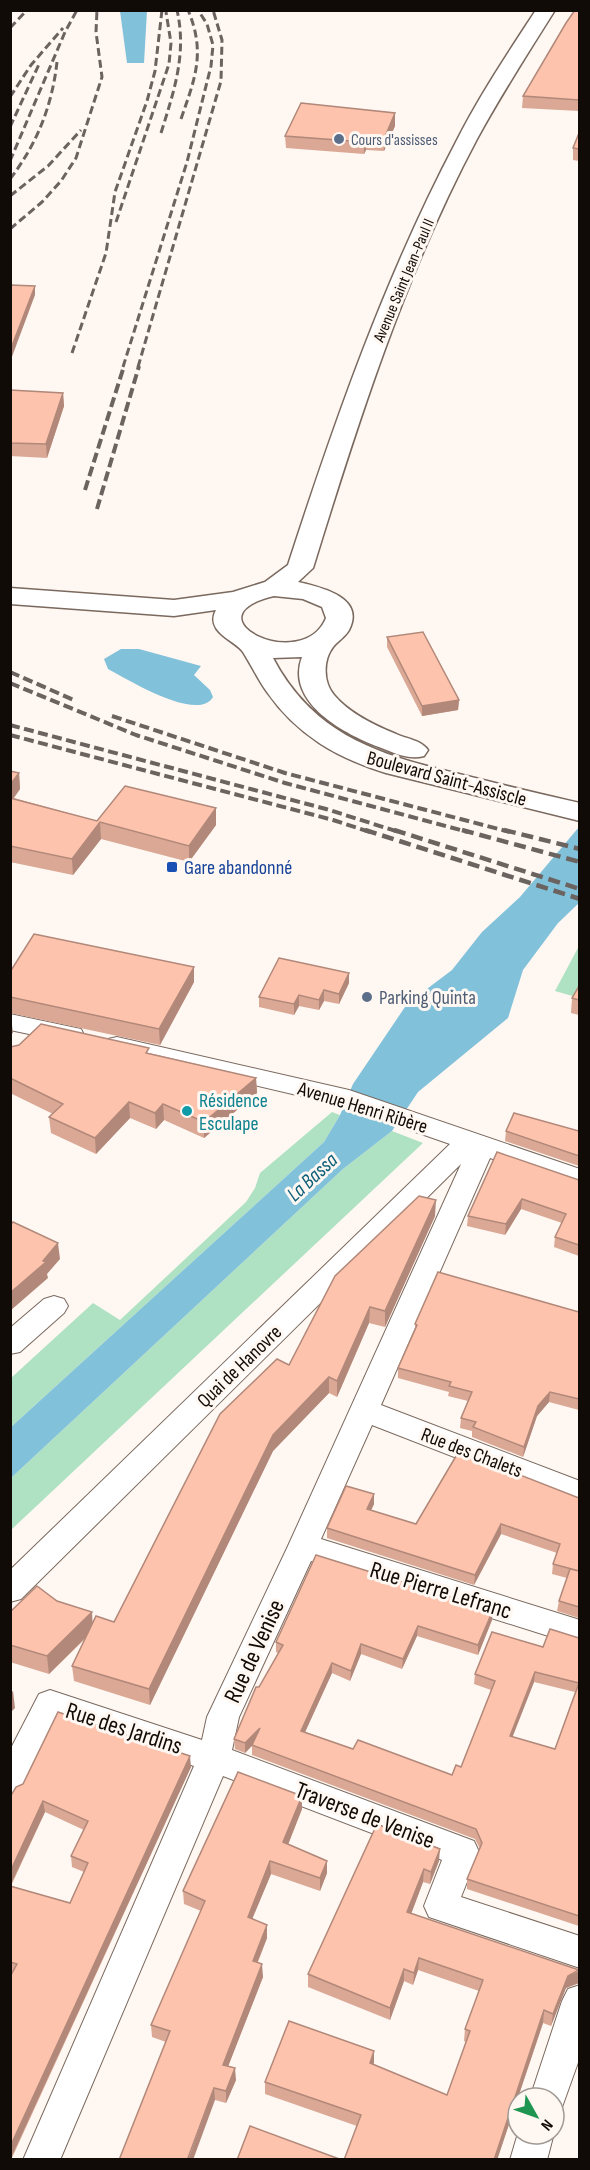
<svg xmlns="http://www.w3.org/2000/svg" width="590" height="2170" font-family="'Sofia Sans Condensed',sans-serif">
<rect width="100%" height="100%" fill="#fff7f2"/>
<g fill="#afe2c2">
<path d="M 579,946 L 579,991 L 576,997 L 555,991 Z"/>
<path d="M 332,1112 L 340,1115 L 324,1142 L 11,1427 L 11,1378 L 93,1303 L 120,1320 L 246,1202 L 255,1188 L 260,1173 Z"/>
<path d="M 392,1131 L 423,1143 L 11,1530 L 11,1478 L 343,1169 Z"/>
</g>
<g fill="#82c1da">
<path d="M 120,11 L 147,11 L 144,63 L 127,63 Z"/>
<path d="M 121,649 L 139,649 L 201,666 L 194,675 L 210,690 L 213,697 C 198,723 127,679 108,669 L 104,659 Z"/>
<path d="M 579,827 L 579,903 L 558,923 L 523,970 L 508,1018 L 418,1092 L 392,1131 L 343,1169 L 11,1478 L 11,1427 L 324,1142 L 340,1115 L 353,1084 L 407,1004 L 452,970 L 482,932 L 520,897 Z"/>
</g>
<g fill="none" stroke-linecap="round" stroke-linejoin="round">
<g stroke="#7a695e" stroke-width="2">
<g id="street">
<path d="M 10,1014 L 81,1029 L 84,1035 L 81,1041 L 72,1043 L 10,1030 Z"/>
<path d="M 117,1037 L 349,1090 L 580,1169 L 580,1188 L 490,1158 L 381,1405 L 580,1481 L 580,1506 L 372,1425 L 321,1539 L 580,1620 L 580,1646 L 311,1561 L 239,1717 L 232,1750 L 474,1841 L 479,1852 L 461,1897 L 580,1936 L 580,1968 L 429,1917 L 424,1906 L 442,1860 L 223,1776 L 60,2160 L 23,2160 L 194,1766 L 58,1720 L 22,1794 L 10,1798 L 10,1750 L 39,1694 L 50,1690 L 202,1740 L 207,1717 L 288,1546 L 461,1164 L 21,1599 L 10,1602 L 10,1570 L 450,1144 L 335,1104 L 108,1051 L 104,1045 L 108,1039 Z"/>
<path d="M 54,1296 L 64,1299 L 68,1306 L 64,1313 L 20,1352 L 10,1354 L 10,1328 L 44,1299 Z"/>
<path d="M 580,1985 L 580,2057 L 561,2110 L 554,2113 L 554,2098 L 530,2098 L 562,2001 L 568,1989 Z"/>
<path d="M 518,2133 L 554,2133 L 547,2160 L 510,2160 Z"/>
</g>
</g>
<g stroke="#7a695e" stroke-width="3">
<path id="secondary" d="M 536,10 L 555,10 C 528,53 501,95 477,139 C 405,274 358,422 313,568 L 298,582 C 320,587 366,597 349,630 C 345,637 338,641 333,647 C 323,660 323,682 334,695 C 349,713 374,725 396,734 C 407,739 421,740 428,750 L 424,756 C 408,760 394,753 379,747 C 345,734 285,703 302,657 L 273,658 C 314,736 380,755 459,774 C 499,784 539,794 580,803 L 580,821 L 386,773 C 337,758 297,735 267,692 C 258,679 251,665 243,652 C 236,641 204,632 216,610 L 174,616 L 10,604 L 10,588 L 174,600 L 233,592 L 265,582 L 288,565 C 335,420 385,277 456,142 C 479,96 508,53 536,10 ZM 274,596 L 303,599 L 322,607 L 326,618 C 303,675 185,617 274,596 Z"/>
</g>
<use href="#street" fill="#fff" fill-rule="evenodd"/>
<use href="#secondary" fill="#fff" fill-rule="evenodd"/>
<g stroke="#6a635f" stroke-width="3" stroke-dasharray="8 4" stroke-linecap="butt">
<path d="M 10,28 L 27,10"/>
<path d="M 10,97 L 31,65 L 63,28"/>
<path d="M 181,119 C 195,78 206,53 188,10"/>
<path d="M 10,127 L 40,62"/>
<path d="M 161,133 C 174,91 187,54 177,10"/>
<path d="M 10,161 L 65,32 L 77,10"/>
<path d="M 10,179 C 37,144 52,106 57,62"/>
<path d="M 10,196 L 48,166 L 81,130"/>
<path d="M 116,222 L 169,64 L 171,43 L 166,12"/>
<path d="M 10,229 L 42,202 L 61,181 L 76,158 L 102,77 L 96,32 L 97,10"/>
<path d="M 72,353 L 106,253 L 115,192 L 147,101 L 155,71 L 162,10"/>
<path d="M 123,367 L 187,162 L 211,66 L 213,45 L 207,24 L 198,10"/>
<path d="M 138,367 L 221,81 L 222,40 L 213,10"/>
</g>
<g stroke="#6a635f" stroke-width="4" stroke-dasharray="10 4.5" stroke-linecap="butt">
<path d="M 85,490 L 124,366"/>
<path d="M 97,509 L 139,366"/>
<path d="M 10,672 L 76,701"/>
<path d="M 10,683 L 136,735 L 285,783 L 468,832"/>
<path d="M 112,716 L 285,773 L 510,832"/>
<path d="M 10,725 L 326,809 L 399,832"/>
<path d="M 10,735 L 333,820 L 370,832"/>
</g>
<g stroke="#6a635f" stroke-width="4.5" stroke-dasharray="12 6" stroke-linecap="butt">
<path d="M 365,830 L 580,899"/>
<path d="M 394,830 L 580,889"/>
<path d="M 462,830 L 580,862"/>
<path d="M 504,830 L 580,849"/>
</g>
</g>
<g fill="#daa895" fill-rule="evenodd">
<path d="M 579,10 L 579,111 L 522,108 L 523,96 Z"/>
<path d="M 395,113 L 395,126 L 384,151 L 366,150 L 364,154 L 286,148 L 285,136 Z"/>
<path d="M 579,133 L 579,161 L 573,160 L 573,148 Z"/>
<path d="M 10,390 L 63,393 L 64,406 L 47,458 L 10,456 Z"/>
<path d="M 387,637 L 459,700 L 458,710 L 422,716 L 387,647 Z"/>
<path d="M 10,771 L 19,773 L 20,789 L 14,798 L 97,821 L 216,808 L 216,825 L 189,862 L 101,839 L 73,875 L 10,862 Z"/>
<path d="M 10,972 L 194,982 L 160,1045 L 10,1013 Z"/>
<path d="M 349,983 L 339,1004 L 324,1001 L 319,1010 L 299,1006 L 294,1015 L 259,1007 L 259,997 Z"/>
<path d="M 579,986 L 579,1015 L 571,1013 L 572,998 Z"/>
<path d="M 10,1047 L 149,1053 L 256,1078 L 257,1093 L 204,1138 L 164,1120 L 156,1129 L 130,1118 L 96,1154 L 51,1133 L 49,1117 L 53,1114 L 10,1093 Z"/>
<path d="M 506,1131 L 579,1131 L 579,1166 L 505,1141 Z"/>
<path d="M 579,1180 L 579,1256 L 554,1247 L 555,1237 L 562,1223 L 521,1209 L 505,1235 L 467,1226 L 468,1216 Z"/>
<path d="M 435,1216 L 385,1327 L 369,1323 L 337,1397 L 329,1393 L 273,1451 L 150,1705 L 74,1681 L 72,1666 L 86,1638 L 49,1674 L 10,1662 L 10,1612 L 57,1601 L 93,1623 L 114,1622 L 289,1365 Z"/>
<path d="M 579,1312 L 579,1410 L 549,1402 L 537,1416 L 523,1457 L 472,1437 L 472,1431 L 460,1428 L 461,1418 L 468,1401 L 448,1396 L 449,1392 L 398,1378 L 398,1368 L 415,1330 L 415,1324 Z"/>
<path d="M 374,1494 L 374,1504 L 371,1510 L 416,1524 L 579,1498 L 579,1618 L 557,1611 L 559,1601 L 567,1578 L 552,1574 L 553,1564 L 557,1553 L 501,1534 L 474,1585 L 327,1538 L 327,1528 Z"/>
<path d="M 316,1555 L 492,1620 L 478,1655 L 417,1636 L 402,1669 L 361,1654 L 350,1681 L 332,1673 L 305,1732 L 353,1749 L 452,1775 L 461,1767 L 491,1690 L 474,1684 L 475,1674 L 543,1647 L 579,1638 L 579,1926 L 467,1889 L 467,1879 L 480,1849 L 475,1839 L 252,1755 L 252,1746 L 245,1753 L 235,1749 L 234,1739 L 259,1687 L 278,1653 L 276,1652 L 276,1642 ZM 534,1682 L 575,1692 L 555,1749 L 512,1737 Z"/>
<path d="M 191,1767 L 11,2160 L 10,2160 L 12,1972 L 10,1972 L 10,1797 ZM 45,1812 L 84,1830 L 71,1856 L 72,1867 L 84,1872 L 70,1903 L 11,1886 Z"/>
<path d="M 302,1809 L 288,1844 L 327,1861 L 327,1873 L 320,1891 L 271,1874 L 252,1919 L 267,1938 L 258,1962 L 263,1977 L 228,2066 L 236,2080 L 226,2103 L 215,2100 L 166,2042 L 152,2037 L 151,2025 L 201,1911 L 184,1904 L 183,1891 Z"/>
<path d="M 377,1824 L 439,1861 L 430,1884 L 423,1882 L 411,1914 L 579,1983 L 566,1988 L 551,2026 L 543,2023 L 497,2160 L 357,2126 L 265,2094 L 265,2082 L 374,2051 L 373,2064 L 447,2095 L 466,2042 L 464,2041 L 465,2029 L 479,1991 L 418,1970 L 413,1985 L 404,1981 L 390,2020 L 308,1987 L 308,1974 Z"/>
</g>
<g fill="#b18879">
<path d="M 395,113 L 395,126 L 384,151 L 384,139 Z"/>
<path d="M 366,138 L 366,150 L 364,154 L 364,142 Z"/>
<path d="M 35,286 L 35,295 L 10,362 L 10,351 Z"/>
<path d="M 63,393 L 64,406 L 47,458 L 46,444 Z"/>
<path d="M 459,700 L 458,710 L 422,716 L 422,706 Z"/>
<path d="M 19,773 L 20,789 L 10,803 L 10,785 Z"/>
<path d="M 216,808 L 216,825 L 189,862 L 189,846 Z"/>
<path d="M 100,822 L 101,839 L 73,875 L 72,859 Z"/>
<path d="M 194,967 L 194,982 L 160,1045 L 159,1029 Z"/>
<path d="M 349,973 L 349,983 L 339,1004 L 339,994 Z"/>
<path d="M 324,990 L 324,1001 L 319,1010 L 319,1000 Z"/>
<path d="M 299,995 L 299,1006 L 294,1015 L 294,1004 Z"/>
<path d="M 11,1017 L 13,1033 L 10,1035 L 10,1018 Z"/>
<path d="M 256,1078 L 257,1093 L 204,1138 L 204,1122 Z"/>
<path d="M 129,1102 L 130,1118 L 96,1154 L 95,1138 Z"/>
<path d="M 163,1104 L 164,1120 L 156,1129 L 155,1113 Z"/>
<path d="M 522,1199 L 521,1209 L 505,1235 L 506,1224 Z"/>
<path d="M 436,1200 L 435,1216 L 385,1327 L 385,1311 Z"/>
<path d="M 58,1243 L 60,1259 L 47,1274 L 48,1278 L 10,1311 L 10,1293 L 43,1261 Z"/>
<path d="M 370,1307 L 369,1323 L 337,1397 L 337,1381 Z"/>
<path d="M 329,1377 L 329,1393 L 273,1451 L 150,1705 L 149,1689 L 273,1435 Z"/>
<path d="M 550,1392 L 549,1402 L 537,1416 L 523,1457 L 524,1447 L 538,1406 Z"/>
<path d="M 374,1494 L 374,1504 L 367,1519 L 367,1509 Z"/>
<path d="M 501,1524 L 501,1534 L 474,1585 L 475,1575 Z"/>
<path d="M 493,1610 L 492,1620 L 478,1655 L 478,1645 Z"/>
<path d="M 92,1612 L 93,1630 L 49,1674 L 47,1656 Z"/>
<path d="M 418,1626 L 417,1636 L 402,1669 L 403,1659 Z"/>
<path d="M 361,1644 L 361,1654 L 350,1681 L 351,1671 Z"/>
<path d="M 332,1663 L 332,1673 L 301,1741 L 301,1731 Z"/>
<path d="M 535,1672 L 534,1682 L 509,1746 L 510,1736 Z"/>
<path d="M 13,1691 L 15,1708 L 10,1713 L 10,1693 Z"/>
<path d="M 260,1728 L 260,1737 L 245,1753 L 245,1743 Z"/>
<path d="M 190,1756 L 191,1767 L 10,2160 L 10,2147 Z"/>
<path d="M 302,1796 L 302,1809 L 284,1855 L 283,1842 Z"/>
<path d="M 43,1801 L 45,1812 L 10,1886 L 10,1872 Z"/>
<path d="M 440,1849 L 439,1861 L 430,1884 L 431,1872 Z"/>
<path d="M 270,1861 L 271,1874 L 248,1929 L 248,1917 Z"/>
<path d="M 327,1861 L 327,1873 L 320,1891 L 320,1878 Z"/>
<path d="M 424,1869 L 423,1882 L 407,1925 L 407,1912 Z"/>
<path d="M 267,1925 L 267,1938 L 253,1973 L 253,1961 Z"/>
<path d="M 419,1958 L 418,1970 L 413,1985 L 414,1973 Z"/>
<path d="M 262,1964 L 263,1977 L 224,2077 L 223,2065 Z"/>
<path d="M 404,1969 L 404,1981 L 390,2020 L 390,2008 Z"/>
<path d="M 579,1971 L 579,1983 L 566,1988 L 551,2026 L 553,2014 L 568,1976 Z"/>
<path d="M 544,2010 L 543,2023 L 497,2160 L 494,2160 Z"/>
<path d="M 374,2051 L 374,2063 L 369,2075 L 370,2063 Z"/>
<path d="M 235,2068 L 236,2080 L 226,2103 L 226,2091 Z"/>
<path d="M 214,2088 L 215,2100 L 193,2160 L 188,2160 Z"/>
</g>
<g fill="#fdc3ad" stroke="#b18879" stroke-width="1.5" fill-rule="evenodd">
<path d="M 575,10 L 579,10 L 579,100 L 523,96 L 566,23 Z"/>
<path d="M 301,103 L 395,113 L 384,139 L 366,138 L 364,142 L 285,136 Z"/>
<path d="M 579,133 L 579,149 L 573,148 Z"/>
<path d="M 10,285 L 35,286 L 10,351 Z"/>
<path d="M 10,390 L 63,393 L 46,444 L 10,443 Z"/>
<path d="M 423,632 L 459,700 L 422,706 L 387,637 Z"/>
<path d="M 10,771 L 19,773 L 10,785 Z"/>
<path d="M 125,786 L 216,808 L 189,846 L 100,822 L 72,859 L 10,846 L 10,798 L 97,821 Z"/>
<path d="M 34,934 L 194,967 L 159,1029 L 10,997 L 10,972 Z"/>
<path d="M 279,958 L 349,973 L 339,994 L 324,990 L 319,1000 L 299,995 L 294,1004 L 259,997 Z"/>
<path d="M 579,986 L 579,1000 L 572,998 Z"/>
<path d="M 41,1024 L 149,1048 L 146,1053 L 256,1078 L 204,1122 L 163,1104 L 155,1113 L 129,1102 L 95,1138 L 49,1117 L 63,1104 L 10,1078 L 10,1047 L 19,1045 Z"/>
<path d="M 514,1113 L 579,1131 L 579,1156 L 506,1131 Z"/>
<path d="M 497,1152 L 579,1180 L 579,1245 L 555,1237 L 566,1214 L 522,1199 L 506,1224 L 468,1216 Z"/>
<path d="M 419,1196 L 436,1200 L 385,1311 L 370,1307 L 337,1381 L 329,1377 L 273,1435 L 149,1689 L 72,1666 L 96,1616 L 114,1622 L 220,1414 L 277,1359 L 289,1365 L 335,1276 Z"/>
<path d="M 13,1222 L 58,1243 L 43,1261 L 46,1262 L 10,1293 L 10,1225 Z"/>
<path d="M 438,1272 L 579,1312 L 579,1399 L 550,1392 L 538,1406 L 524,1447 L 473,1427 L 476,1422 L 461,1418 L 472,1392 L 449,1386 L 451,1382 L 398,1368 L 417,1325 L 415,1324 Z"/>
<path d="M 459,1451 L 579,1498 L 579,1571 L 553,1564 L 560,1544 L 501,1524 L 475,1575 L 327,1528 L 346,1486 L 374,1494 L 367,1509 L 416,1524 Z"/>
<path d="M 316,1555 L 493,1610 L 478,1645 L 418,1626 L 403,1659 L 361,1644 L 351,1671 L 332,1663 L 301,1731 L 353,1749 L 358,1740 L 452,1775 L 456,1765 L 461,1767 L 495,1681 L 475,1674 L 492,1632 L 543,1647 L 550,1629 L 579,1638 L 579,1916 L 467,1879 L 482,1843 L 476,1829 L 252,1745 L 260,1728 L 245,1743 L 234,1739 L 256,1687 L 259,1687 L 283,1645 L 276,1642 ZM 535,1672 L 579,1683 L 555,1749 L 510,1736 Z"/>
<path d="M 570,1569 L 579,1571 L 579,1607 L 559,1601 Z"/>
<path d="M 37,1586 L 57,1601 L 92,1612 L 47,1656 L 10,1645 L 10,1612 Z"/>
<path d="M 58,1712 L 190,1756 L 10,2147 L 10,1977 L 17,1964 L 10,1962 L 10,1886 L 70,1903 L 88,1863 L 71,1856 L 88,1821 L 43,1801 L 10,1872 L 10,1797 L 16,1787 L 23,1784 Z"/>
<path d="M 238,1772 L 302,1796 L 283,1842 L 327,1861 L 320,1878 L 270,1861 L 248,1917 L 267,1925 L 253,1961 L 262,1964 L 223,2065 L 235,2068 L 226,2091 L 214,2088 L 188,2158 L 192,2160 L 119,2160 L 170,2031 L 151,2025 L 205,1901 L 183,1891 Z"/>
<path d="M 377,1824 L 440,1849 L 431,1872 L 424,1869 L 407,1912 L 579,1970 L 568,1976 L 553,2014 L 544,2010 L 494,2160 L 344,2160 L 361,2115 L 265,2082 L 289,2021 L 374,2051 L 370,2063 L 447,2095 L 470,2031 L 465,2029 L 483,1980 L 419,1958 L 414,1973 L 404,1969 L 390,2008 L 308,1974 Z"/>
<path d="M 250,2126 L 342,2160 L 237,2160 Z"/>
</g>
<g fill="#5c6f8a" stroke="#fff7f2" stroke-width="2">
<circle cx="339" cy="139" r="6"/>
<circle cx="367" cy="997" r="6"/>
</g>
<rect fill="#1a4fb4" stroke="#fff7f2" stroke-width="2" x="166" y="861" width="12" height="12" rx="3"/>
<circle fill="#0f9aa8" stroke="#fff7f2" stroke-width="2" cx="187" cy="1111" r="6"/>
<g text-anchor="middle" stroke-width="6" stroke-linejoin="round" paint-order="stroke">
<g font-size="16" fill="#4e5e75" stroke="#fff7f2" text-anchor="start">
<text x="351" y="145">Cours d'assisses</text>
</g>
<g font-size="16" fill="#110b07" stroke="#fff7f2">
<text transform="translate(403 280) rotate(-67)" y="6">Avenue Saint Jean-Paul II</text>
</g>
<g font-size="20" fill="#110b07" stroke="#fff7f2">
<text transform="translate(447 778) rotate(15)" y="7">Boulevard Saint-Assiscle</text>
<text transform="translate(363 1107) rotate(17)" y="7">Avenue Henri Ribère</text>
<text transform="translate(239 1366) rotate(-44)" y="7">Quai de Hanovre</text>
<text transform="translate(472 1452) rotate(21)" y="7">Rue des Chalets</text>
</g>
<g font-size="20" fill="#164399" stroke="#fff7f2" text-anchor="start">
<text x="184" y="874">Gare abandonné</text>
</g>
<g font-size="20" fill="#4e5e75" stroke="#fff7f2" text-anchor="start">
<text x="379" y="1004">Parking Quinta</text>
</g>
<g font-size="20" fill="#0d838f" stroke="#fff7f2" text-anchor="start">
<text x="199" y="1107">Résidence<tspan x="199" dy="23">Esculape</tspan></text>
</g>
<g font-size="21" font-style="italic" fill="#0e607a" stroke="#fff7f2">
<text transform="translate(312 1177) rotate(-43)" y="7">La Bassa</text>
</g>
<g font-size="24" fill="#110b07" stroke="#fff7f2">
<text transform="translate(441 1590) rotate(17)" y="8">Rue Pierre Lefranc</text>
<text transform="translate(254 1651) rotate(-65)" y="8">Rue de Venise</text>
<text transform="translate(124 1728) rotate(18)" y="8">Rue des Jardins</text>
<text transform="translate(365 1815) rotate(21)" y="8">Traverse de Venise</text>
</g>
</g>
<rect width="590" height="2170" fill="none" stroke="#110b07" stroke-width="24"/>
<g transform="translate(536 2116) rotate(130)"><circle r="28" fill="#fff7f2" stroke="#a09994" stroke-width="1.5"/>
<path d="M0-4.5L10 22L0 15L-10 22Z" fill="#1e9550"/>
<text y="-9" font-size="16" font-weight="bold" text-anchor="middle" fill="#110b07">N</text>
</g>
</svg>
